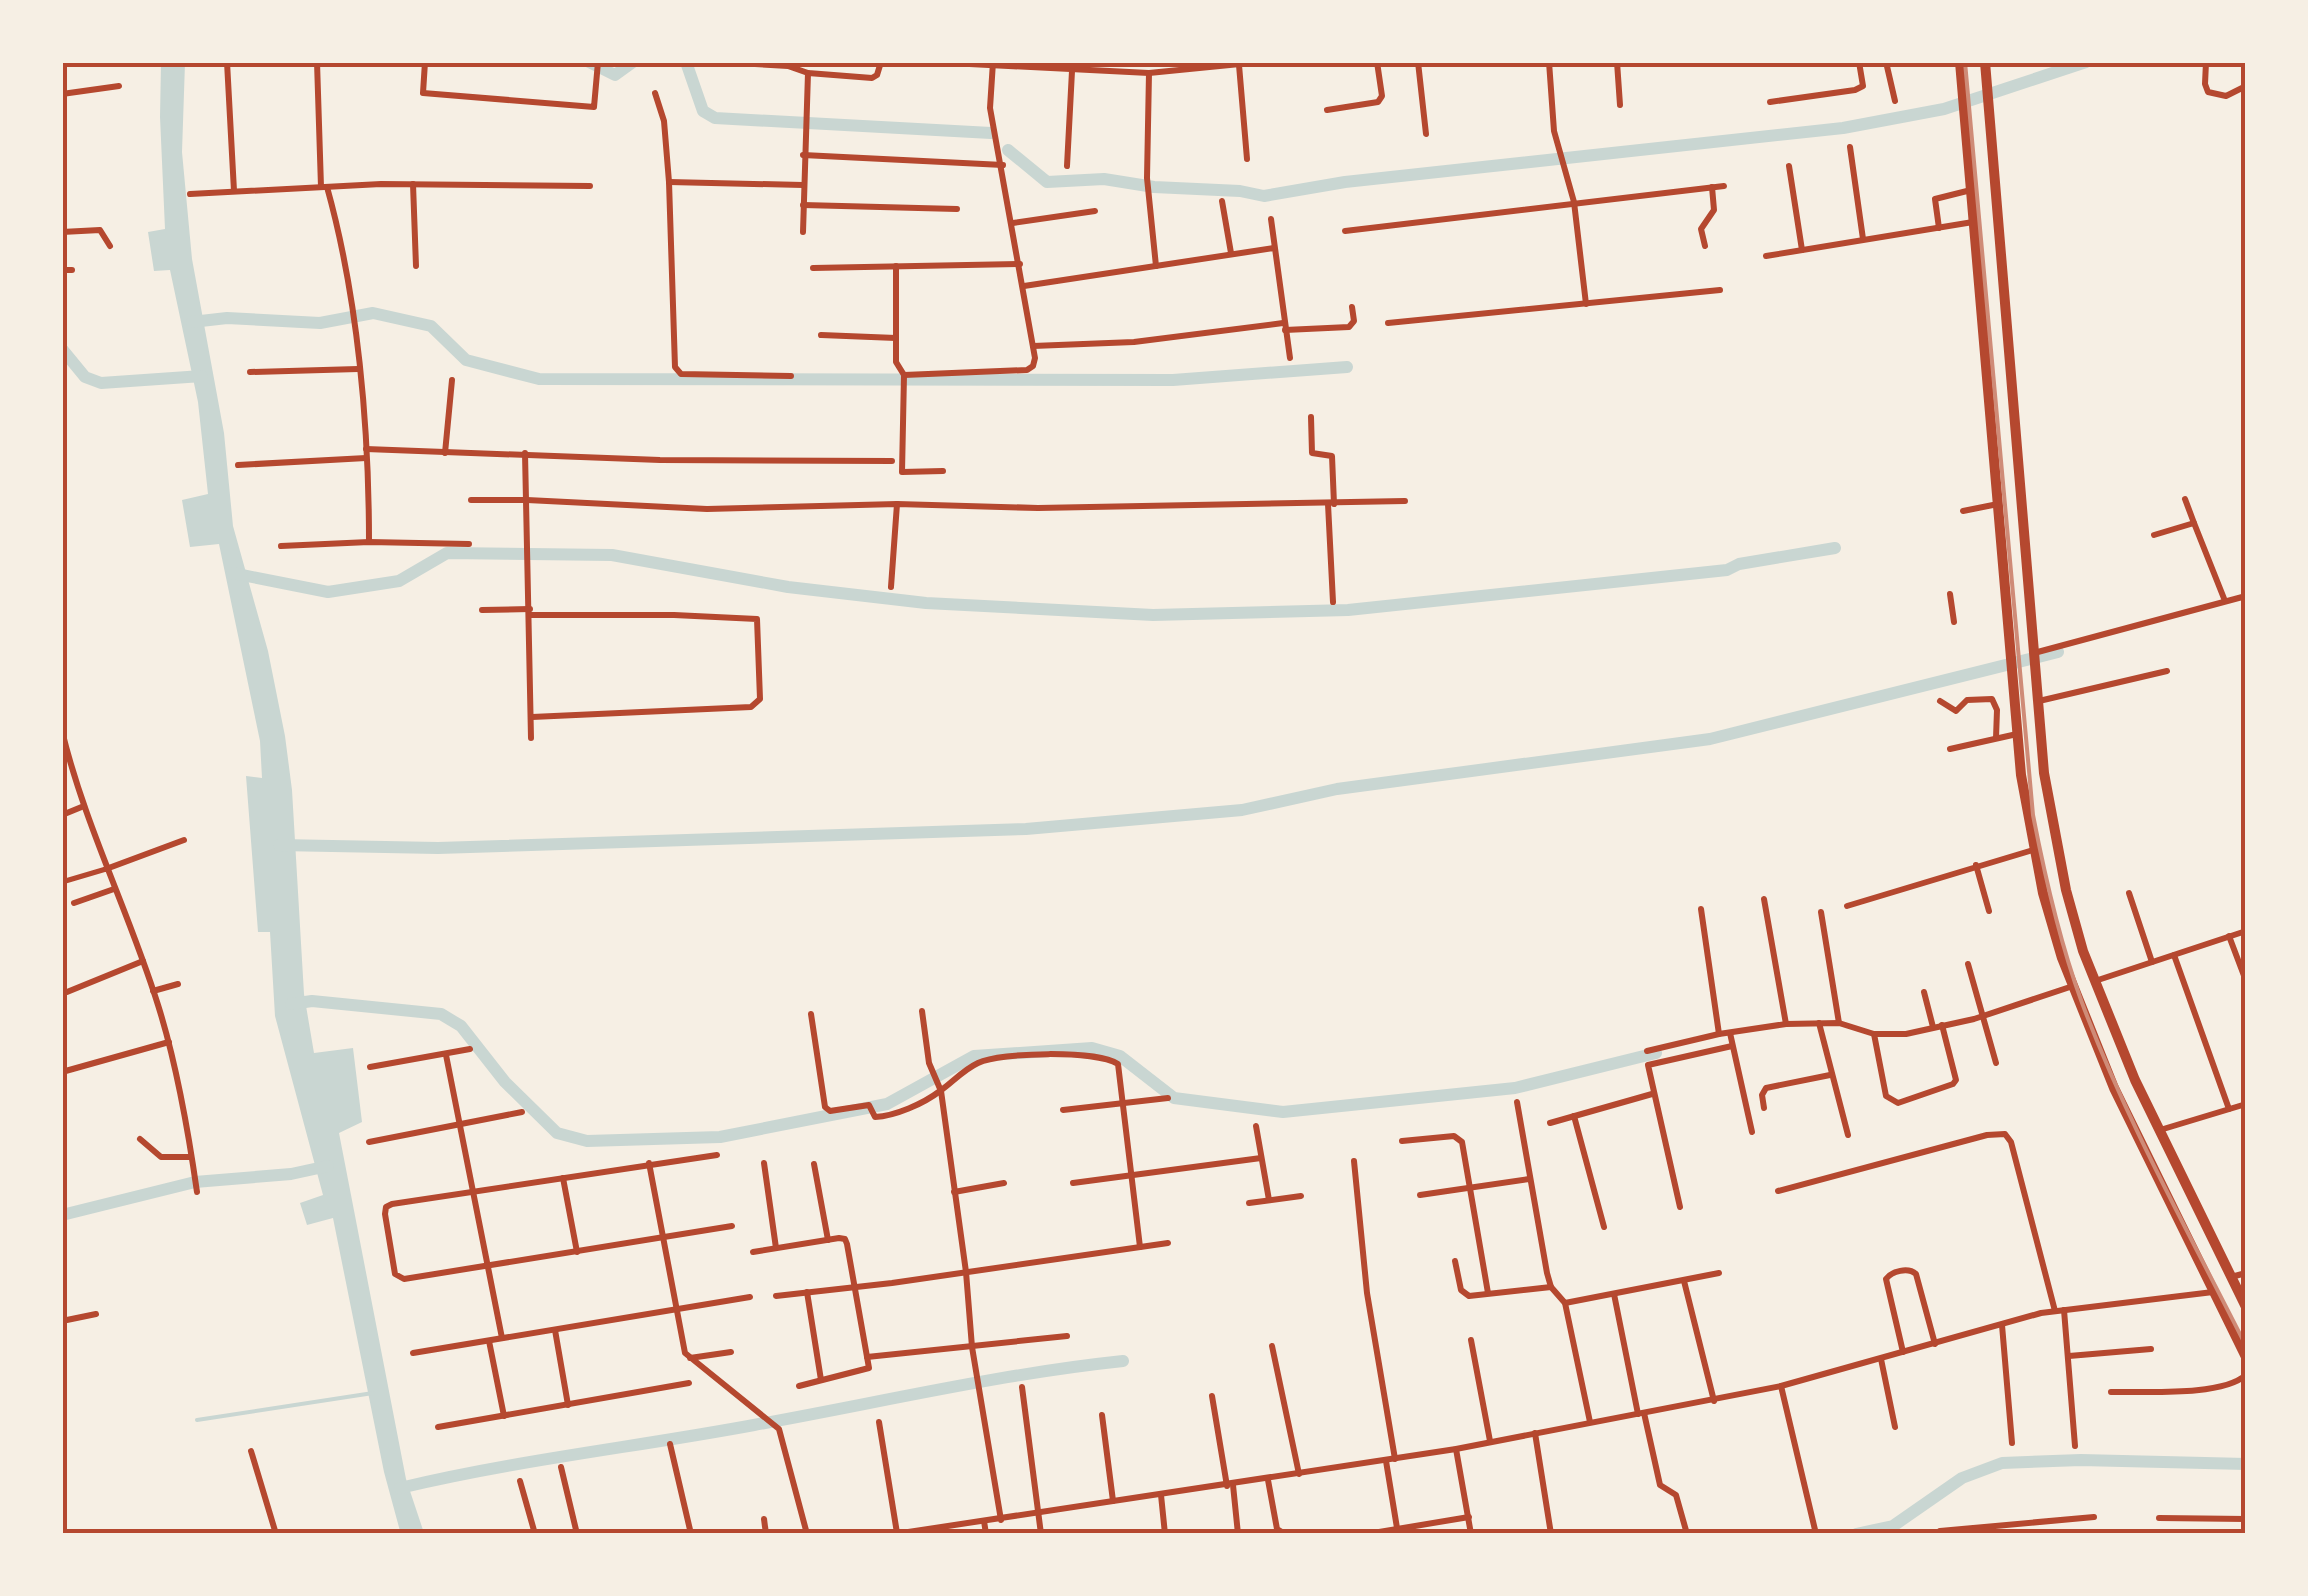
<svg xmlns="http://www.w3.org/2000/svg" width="2308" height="1596" font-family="'Alegreya Sans',sans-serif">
<rect width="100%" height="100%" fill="#f6efe4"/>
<path fill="#c9d6d2" d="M 161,63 L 185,63 L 182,152 L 192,259 L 224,433 L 233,526 L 268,651 L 285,736 L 292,790 L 304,994 L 314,1053 L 353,1048 L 362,1122 L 339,1133 L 406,1479 L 424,1533 L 400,1531 L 384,1472 L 333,1218 L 307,1225 L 300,1203 L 323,1195 L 275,1016 L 270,932 L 258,932 L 246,776 L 262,778 L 260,741 L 219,544 L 190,547 L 182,500 L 208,494 L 198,402 L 170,270 L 154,271 L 148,232 L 165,229 L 160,117 Z"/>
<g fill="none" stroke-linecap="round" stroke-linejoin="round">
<path stroke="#c9d6d2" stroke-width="4" d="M 197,1420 L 373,1393"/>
<g stroke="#c9d6d2" stroke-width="12">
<path d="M 589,62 L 615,75 L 633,62"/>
<path d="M 686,62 L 703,111 L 715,118 L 991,133"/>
<path d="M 1008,150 L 1047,182 L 1104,179 L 1154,187 L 1240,191 L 1264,196 L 1345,182 L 1843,128 L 1944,109 L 2086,62"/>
<path d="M 192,322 L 227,318 L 320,323 L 373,313 L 431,326 L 466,360 L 539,379 L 1173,380 L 1347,367"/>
<path d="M 62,349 L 85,377 L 101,383 L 202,376"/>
<path d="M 232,573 L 328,592 L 399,581 L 447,553 L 612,555 L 788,587 L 926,603 L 1153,615 L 1348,610 L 1727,570 L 1739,564 L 1835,548"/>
<path d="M 279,845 L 438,848 L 1026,829 L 1242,810 L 1337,789 L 1710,739 L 2058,652"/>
<path d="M 291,1004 L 312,1001 L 441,1014 L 461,1026 L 505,1082 L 557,1133 L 587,1141 L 720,1137 L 887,1104 L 974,1056 L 1092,1048 L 1120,1056 L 1174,1098 L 1283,1112 L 1515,1088 L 1656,1053"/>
<path d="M 62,1215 L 195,1182 L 291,1174 L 328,1166"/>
<path d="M 400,1488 C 517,1460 636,1447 754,1425 C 877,1403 999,1374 1123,1361"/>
<path d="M 1856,1534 L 1893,1526 L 1962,1478 L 2002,1463 L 2081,1460 L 2246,1464"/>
</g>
<path stroke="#b5482f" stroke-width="5" d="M 62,882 L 106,869"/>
<g stroke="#b5482f" stroke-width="6">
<path d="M 227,62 L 234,191"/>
<path d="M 317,62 L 321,187"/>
<path d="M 425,62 L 423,93 L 594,107 L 598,62"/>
<path d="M 1418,62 L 1426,134"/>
<path d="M 1549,62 L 1554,131 L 1574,202 L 1586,304"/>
<path d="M 1617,62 L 1620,105"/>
<path d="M 1886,62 L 1895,101"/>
<path d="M 2206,62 L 2205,84 L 2208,92 L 2226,96 L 2246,86"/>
<path d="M 950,63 L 1149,73 L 1260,62"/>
<path d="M 755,64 L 788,66 L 808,73 L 872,78 L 877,75 L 881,62"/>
<path d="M 1239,65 L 1247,159"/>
<path d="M 1149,73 L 1147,178 L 1156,266"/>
<path d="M 655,93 L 664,121 L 669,182 L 675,367 L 681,374 L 791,376"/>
<path d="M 62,94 L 119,86"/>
<path d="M 1770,102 L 1855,90 L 1863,86 L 1859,62"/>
<path d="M 1327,110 L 1378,102 L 1382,96 L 1377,62"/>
<path d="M 1850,147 L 1863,239"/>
<path d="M 803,155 L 1003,165"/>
<path d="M 1067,166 L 1072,71"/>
<path d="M 1789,166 L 1802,250"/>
<path d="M 669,182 L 803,185"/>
<path d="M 413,184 L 416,266"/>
<path d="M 327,187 C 358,298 369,427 369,542"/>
<path d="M 190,194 L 381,184 L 590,186"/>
<path d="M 1222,201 L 1231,253"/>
<path d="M 803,205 L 957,209"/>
<path d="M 1271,219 L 1290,358"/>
<path d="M 1013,223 L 1095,211"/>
<path d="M 1939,228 L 1935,199 L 1971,190"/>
<path d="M 1345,231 L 1724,186"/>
<path d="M 62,232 L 100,230 L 110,246"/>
<path d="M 803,232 L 808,73"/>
<path d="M 1705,246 L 1701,229 L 1714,210 L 1712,187"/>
<path d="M 1766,256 L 1973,222"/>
<path d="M 896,266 L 896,362 L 904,375 L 1027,370 L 1033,366 L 1035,358 L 990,108 L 993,62"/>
<path d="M 813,268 L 1020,264"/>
<path d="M 62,270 L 72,270"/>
<path d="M 1024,286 L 1274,248"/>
<path d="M 1388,323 L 1720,290"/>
<path d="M 1285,330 L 1349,327 L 1354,321 L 1352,307"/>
<path d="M 821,335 L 896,338"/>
<path d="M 1033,346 L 1134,342 L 1283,323"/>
<path d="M 250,372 L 358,369"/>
<path d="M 904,375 L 902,472 L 943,471"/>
<path d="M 1311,417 L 1312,453 L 1332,456 L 1334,504"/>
<path d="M 366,449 L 660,460 L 892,461"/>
<path d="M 445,453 L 452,380"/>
<path d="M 525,453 L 531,738"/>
<path d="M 238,465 L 366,458"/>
<path d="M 2185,499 L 2194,523"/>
<path d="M 471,500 L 527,500 L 707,509 L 897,504 L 1038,508 L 1405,501"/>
<path d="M 1328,504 L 1333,602"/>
<path d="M 1963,511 L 1998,504"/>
<path d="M 2154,535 L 2194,523 L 2225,601"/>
<path d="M 281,546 L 369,542 L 469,544"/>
<path d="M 891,587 L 897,504"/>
<path d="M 1950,594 L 1954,622"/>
<path d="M 482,610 L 530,609"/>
<path d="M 531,615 L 674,615 L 757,619 L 760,699 L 751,707 L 532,717"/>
<path d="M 2034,653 L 2246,596"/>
<path d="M 1940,701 L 1956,711 L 1967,700 L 1992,699 L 1997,710 L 1996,738"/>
<path d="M 2039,701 L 2167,671"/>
<path d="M 62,731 C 85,826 129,912 158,1005 C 177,1065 188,1129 197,1192"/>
<path d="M 1950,749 L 2017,734"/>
<path d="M 62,815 L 84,806"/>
<path d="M 1976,865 L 1989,911"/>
<path d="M 106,869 L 184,840"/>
<path d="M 2129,893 L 2152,962"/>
<path d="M 1764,899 L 1786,1024"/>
<path d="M 74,903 L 114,889"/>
<path d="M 1847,906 L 2033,850"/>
<path d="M 1701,909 L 1719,1034"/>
<path d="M 1821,912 L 1839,1023"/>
<path d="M 2229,936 L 2246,981"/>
<path d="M 2174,955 L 2229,1109"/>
<path d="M 1968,964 L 1996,1063"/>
<path d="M 2095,981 L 2246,931"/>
<path d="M 153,991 L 178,984"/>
<path d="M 67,992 L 143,961"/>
<path d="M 1924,992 L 1933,1027"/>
<path d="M 922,1011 L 929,1063 L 941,1091 L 966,1272 L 972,1347 L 1001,1520"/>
<path d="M 811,1014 L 825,1107 L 830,1111 L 869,1105 L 875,1117 C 895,1116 923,1104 940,1091 C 953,1082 963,1070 978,1063 C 1002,1052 1095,1050 1118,1064 L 1140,1247"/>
<path d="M 1819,1023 L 1848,1135"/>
<path d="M 1730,1033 L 1752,1132"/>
<path d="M 1874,1034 L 1886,1096 L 1898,1103 L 1953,1084 L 1956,1080 L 1942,1025"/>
<path d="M 1647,1051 L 1719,1034 L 1786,1024 L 1839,1023 L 1874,1034 L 1906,1034 L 1974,1019 L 2073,986"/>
<path d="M 446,1055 L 502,1338"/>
<path d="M 370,1067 L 470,1049"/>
<path d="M 62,1072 L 169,1042"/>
<path d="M 1517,1102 L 1547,1273 L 1551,1287 L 1565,1303 L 1590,1422"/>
<path d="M 1764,1108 L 1762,1095 L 1766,1088 L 1830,1075"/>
<path d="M 1063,1110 L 1168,1098"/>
<path d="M 1574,1116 L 1604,1227"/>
<path d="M 1550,1123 L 1652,1094"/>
<path d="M 1256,1126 L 1269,1200"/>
<path d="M 2160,1130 L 2246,1104"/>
<path d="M 140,1139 L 161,1157 L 191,1157"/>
<path d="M 1402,1141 L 1454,1136 L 1462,1142 L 1488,1293"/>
<path d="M 369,1142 L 522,1112"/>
<path d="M 717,1155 L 392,1204 L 386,1207 L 385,1214 L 395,1274 L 404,1279 L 732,1226"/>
<path d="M 1354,1161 L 1367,1293 L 1395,1459"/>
<path d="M 649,1163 L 685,1353 L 779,1429 L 807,1534"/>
<path d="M 764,1163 L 776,1248"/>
<path d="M 814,1164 L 828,1240"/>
<path d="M 62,1170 L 64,1177"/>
<path d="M 563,1178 L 577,1252"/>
<path d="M 1073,1183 L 1261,1158"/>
<path d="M 1778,1191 L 1987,1135 L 2005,1134 L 2011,1142 L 2055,1311"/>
<path d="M 954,1192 L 1004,1183"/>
<path d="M 1420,1195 L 1529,1179"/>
<path d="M 1249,1203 L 1301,1196"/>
<path d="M 1680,1207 L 1648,1065 L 1732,1046"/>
<path d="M 753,1252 L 839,1238 L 845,1239 L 847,1244 L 869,1368 L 799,1386"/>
<path d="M 1455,1261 L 1461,1290 L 1469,1296 L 1551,1287"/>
<path d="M 2231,1277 L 2246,1273"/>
<path d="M 1684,1281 L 1714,1401"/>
<path d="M 807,1292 L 821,1380"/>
<path d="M 1614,1294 L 1638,1414"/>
<path d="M 776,1296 L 892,1283 L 1168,1243"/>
<path d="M 1565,1303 L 1719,1273"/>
<path d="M 2064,1310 L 2075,1446"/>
<path d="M 62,1321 L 96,1314"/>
<path d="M 2002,1325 L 2012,1443"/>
<path d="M 555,1330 L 568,1405"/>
<path d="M 1471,1340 L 1490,1441"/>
<path d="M 489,1341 L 504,1416"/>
<path d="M 1272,1346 L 1299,1474"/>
<path d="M 1903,1352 L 1886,1279 C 1892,1271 1908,1267 1916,1274 L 1935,1344"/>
<path d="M 413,1353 L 750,1297"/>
<path d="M 2069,1356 L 2151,1349"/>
<path d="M 867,1357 L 1067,1336"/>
<path d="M 690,1358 L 731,1352"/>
<path d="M 1881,1359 L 1895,1427"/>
<path d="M 1781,1386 L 1816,1534"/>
<path d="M 1022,1387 L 1041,1534"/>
<path d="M 2111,1392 C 2144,1391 2221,1397 2246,1375"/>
<path d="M 1212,1396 L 1227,1486"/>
<path d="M 1644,1413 L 1660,1485 L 1676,1495 L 1687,1534"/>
<path d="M 1102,1415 L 1113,1501"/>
<path d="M 879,1422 L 897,1533"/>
<path d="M 438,1427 L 689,1383"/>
<path d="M 1535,1433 L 1551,1534"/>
<path d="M 670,1444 L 691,1534"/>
<path d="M 1456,1449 L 1471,1534"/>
<path d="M 251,1451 L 276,1534"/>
<path d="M 1386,1461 L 1398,1534"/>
<path d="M 561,1467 L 577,1534"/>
<path d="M 1268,1480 L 1277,1529 L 1285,1534"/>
<path d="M 520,1481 L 535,1534"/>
<path d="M 1233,1485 L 1238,1534"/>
<path d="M 1161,1495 L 1165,1534"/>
<path d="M 2159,1518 L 2246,1519"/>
<path d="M 764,1519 L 766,1534"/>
<path d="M 984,1521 L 986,1534"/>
<path d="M 1940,1531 L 2094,1517"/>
<path d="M 895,1534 L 1456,1449 L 1781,1386 L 2041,1313 L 2213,1292"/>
<path d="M 1367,1534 L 1469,1517"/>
</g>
<g stroke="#b5482f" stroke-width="10">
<path d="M 1960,62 L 2021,775 L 2043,893 L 2062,958 L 2114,1088 L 2246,1357"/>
<path d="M 1985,62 L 2044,773 L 2066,890 L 2083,951 L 2135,1080 L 2246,1307"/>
</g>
<path stroke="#cf8b77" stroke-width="4" d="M 1965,62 L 2033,815 C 2045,877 2059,940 2081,1000 C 2125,1119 2189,1233 2246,1346"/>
</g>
<rect width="2308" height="1596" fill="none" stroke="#f6efe4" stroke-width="130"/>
<rect x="65" y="65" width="2178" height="1466" fill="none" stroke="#b5482f" stroke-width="4"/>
</svg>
